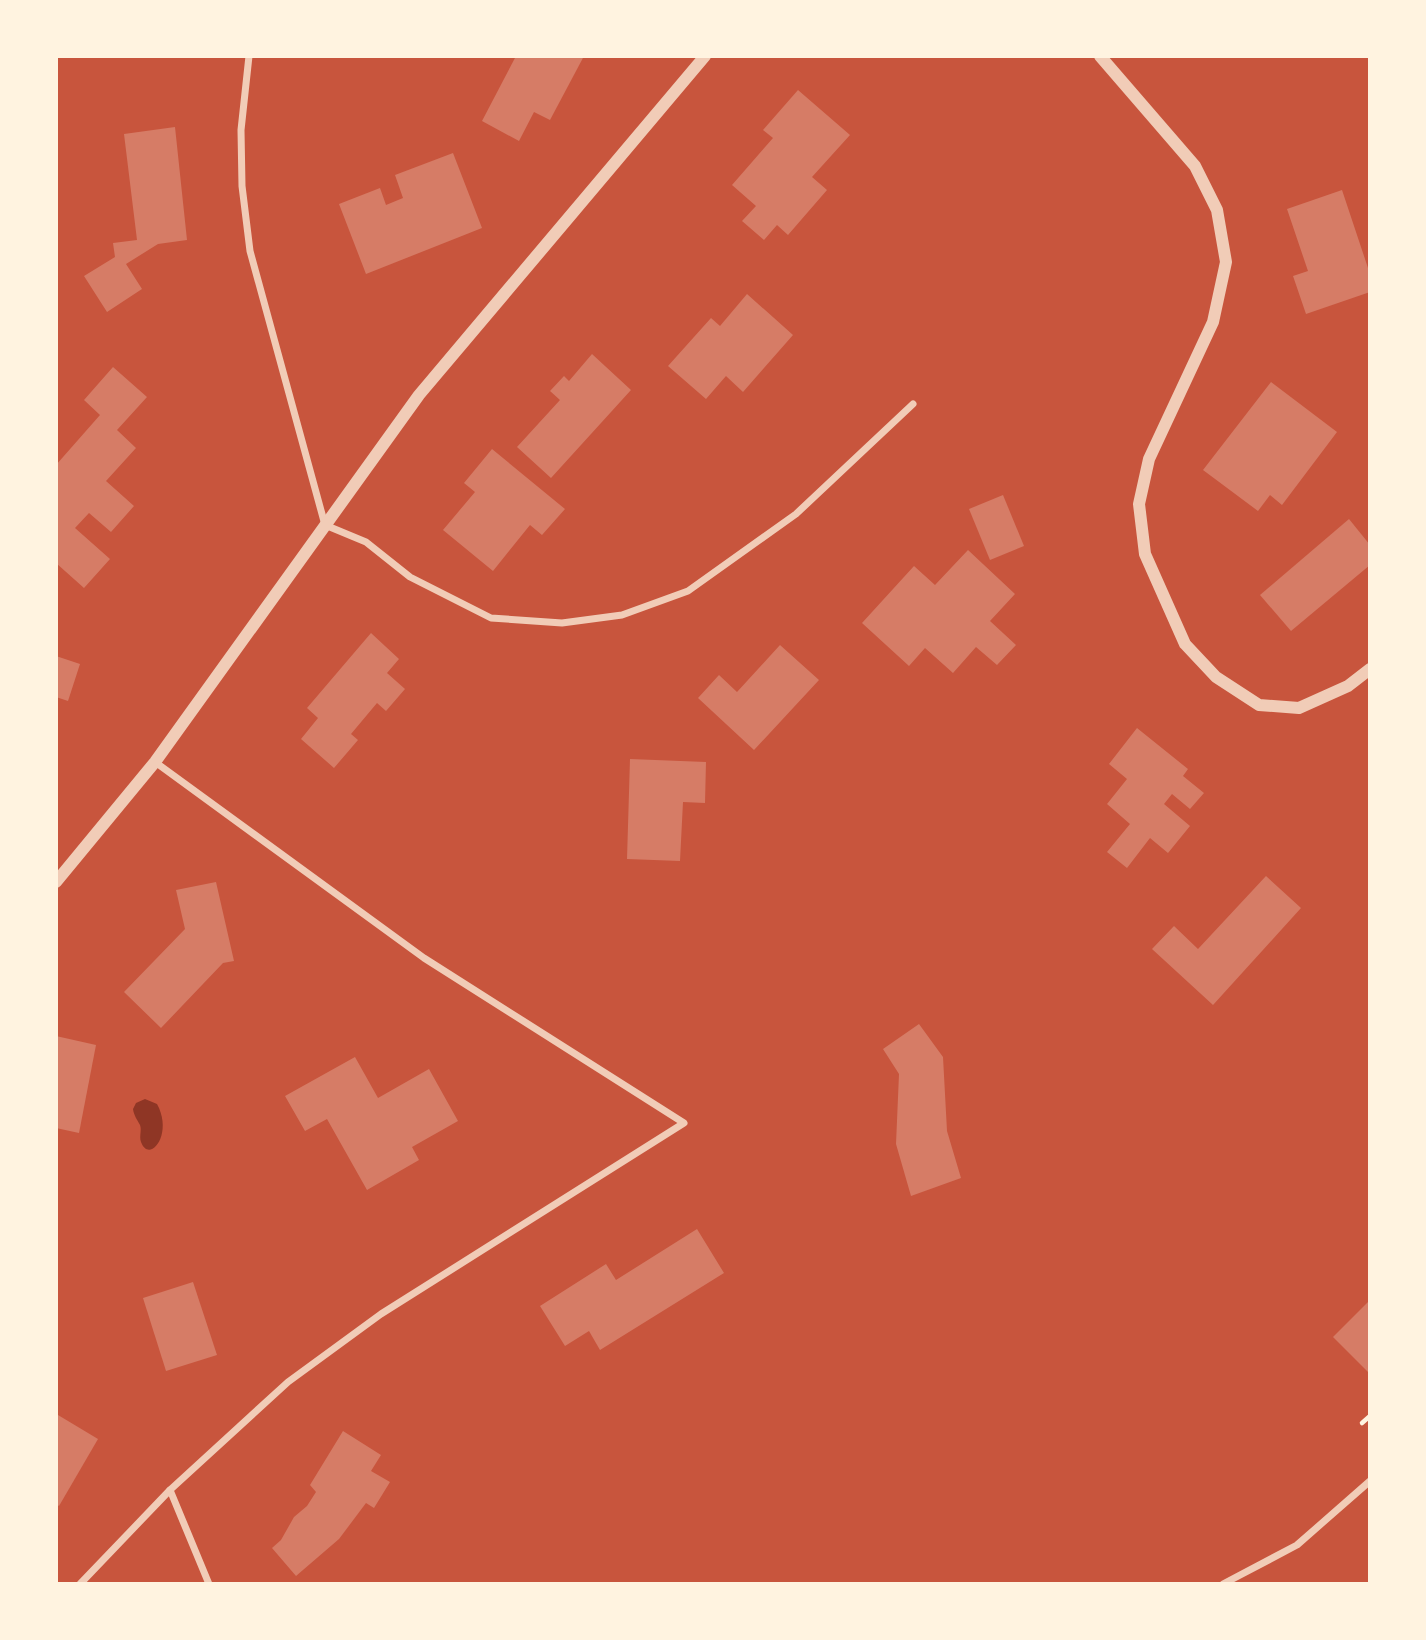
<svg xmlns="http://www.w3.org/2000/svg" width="1426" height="1640" font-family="'Nunito Sans',sans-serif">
<rect width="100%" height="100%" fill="#c8553d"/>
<path fill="#8f3625" d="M 145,1099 L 157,1104 C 174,1135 149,1164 141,1142 C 139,1136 142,1130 140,1125 C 137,1119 134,1116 133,1109 L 136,1103 Z"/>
<g fill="#d67c66">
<path d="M 516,56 L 584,56 L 550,120 L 534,112 L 519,141 L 482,121 Z"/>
<path d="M 798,90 L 850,135 L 812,177 L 827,190 L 788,235 L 777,225 L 764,240 L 742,221 L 756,206 L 732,185 L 773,138 L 763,130 Z"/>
<path d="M 175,127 L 187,240 L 158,244 L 126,264 L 142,289 L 107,312 L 84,276 L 115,257 L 113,243 L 137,240 L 124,134 Z"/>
<path d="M 453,153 L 482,228 L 366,274 L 339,204 L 380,188 L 386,205 L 403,198 L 395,175 Z"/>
<path d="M 1342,190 L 1370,274 L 1370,292 L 1306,314 L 1293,276 L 1308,271 L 1287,209 Z"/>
<path d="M 747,294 L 793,335 L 743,392 L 726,376 L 706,399 L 668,366 L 711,318 L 720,326 Z"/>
<path d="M 592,354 L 631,390 L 551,478 L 517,447 L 560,400 L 550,391 L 564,376 L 569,381 Z"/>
<path d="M 113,367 L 147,397 L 117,430 L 136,448 L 106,481 L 134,506 L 111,532 L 89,513 L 75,528 L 110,559 L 84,588 L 56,563 L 56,465 L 100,415 L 84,400 Z"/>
<path d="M 1271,382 L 1337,432 L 1282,505 L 1270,495 L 1258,511 L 1203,470 Z"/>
<path d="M 492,449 L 565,509 L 542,535 L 530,525 L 493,571 L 443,530 L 475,492 L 464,483 Z"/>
<path d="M 1003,495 L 1024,546 L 990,560 L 969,509 Z"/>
<path d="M 1349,519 L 1370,545 L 1370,565 L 1291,631 L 1260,595 Z"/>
<path d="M 968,550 L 1015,594 L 990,621 L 1016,645 L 997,665 L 976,647 L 953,673 L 925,648 L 909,666 L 862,623 L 914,566 L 935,585 Z"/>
<path d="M 371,633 L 399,659 L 387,673 L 405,689 L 386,711 L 377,703 L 351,734 L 358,740 L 334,768 L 301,739 L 318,718 L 307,708 Z"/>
<path d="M 780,645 L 819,680 L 754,750 L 698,698 L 719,675 L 737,692 Z"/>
<path d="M 56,656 L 80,664 L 68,701 L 56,697 Z"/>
<path d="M 1137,728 L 1188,769 L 1183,776 L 1204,793 L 1190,809 L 1172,794 L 1164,804 L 1190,826 L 1168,853 L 1150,838 L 1127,868 L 1107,852 L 1130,824 L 1107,804 L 1127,779 L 1109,764 Z"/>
<path d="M 630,759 L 706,762 L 705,803 L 683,802 L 680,861 L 627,859 Z"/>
<path d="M 1266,876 L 1301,908 L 1213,1005 L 1152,949 L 1174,926 L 1198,949 Z"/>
<path d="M 216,882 L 234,961 L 223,963 L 161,1028 L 124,992 L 185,929 L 176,890 Z"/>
<path d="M 919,1024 L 943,1057 L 947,1131 L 961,1178 L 911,1196 L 896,1144 L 899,1074 L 883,1049 Z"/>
<path d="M 56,1036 L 96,1045 L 79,1133 L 56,1128 Z"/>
<path d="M 355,1057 L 378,1098 L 429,1069 L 458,1121 L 412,1147 L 419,1160 L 367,1190 L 327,1119 L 305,1131 L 285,1096 Z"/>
<path d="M 697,1229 L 724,1273 L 600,1350 L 589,1331 L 565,1346 L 540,1306 L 606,1264 L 616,1280 Z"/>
<path d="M 193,1282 L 217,1355 L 166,1371 L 143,1298 Z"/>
<path d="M 1370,1300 L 1370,1374 L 1333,1337 Z"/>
<path d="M 58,1415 L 98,1439 L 59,1506 L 56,1504 L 56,1418 Z"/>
<path d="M 343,1431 L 381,1455 L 371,1471 L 390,1482 L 374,1508 L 366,1503 L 339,1539 L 296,1576 L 272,1548 L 281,1540 L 294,1517 L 307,1506 L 316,1492 L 310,1485 Z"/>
</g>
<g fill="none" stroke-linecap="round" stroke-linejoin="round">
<path stroke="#fff3e0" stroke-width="4.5" d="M 1362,1423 L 1370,1416"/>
<g stroke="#f1ccb7" stroke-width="7">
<path d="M 249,56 L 241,130 L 242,186 L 250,251 L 325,525 L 366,542 L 410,577 L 491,618 L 562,623 L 622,615 L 688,591 L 796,514 L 913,404"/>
<path d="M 170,1490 L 209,1584"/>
<path d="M 80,1584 L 170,1490 L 288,1382 L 381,1314 L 684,1123 L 424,958 L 155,762"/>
<path d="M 1223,1584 L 1297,1545 L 1370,1481"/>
</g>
<g stroke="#f1ccb7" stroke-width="12">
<path d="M 1100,56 L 1195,166 L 1217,210 L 1226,262 L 1213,322 L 1149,459 L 1139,504 L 1145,554 L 1185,644 L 1216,677 L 1259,705 L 1299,708 L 1348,686 L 1370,669"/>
<path d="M 56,882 L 155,762 L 419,395 L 705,56"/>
</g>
</g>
<rect width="1426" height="1640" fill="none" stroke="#fff3e0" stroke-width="116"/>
</svg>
